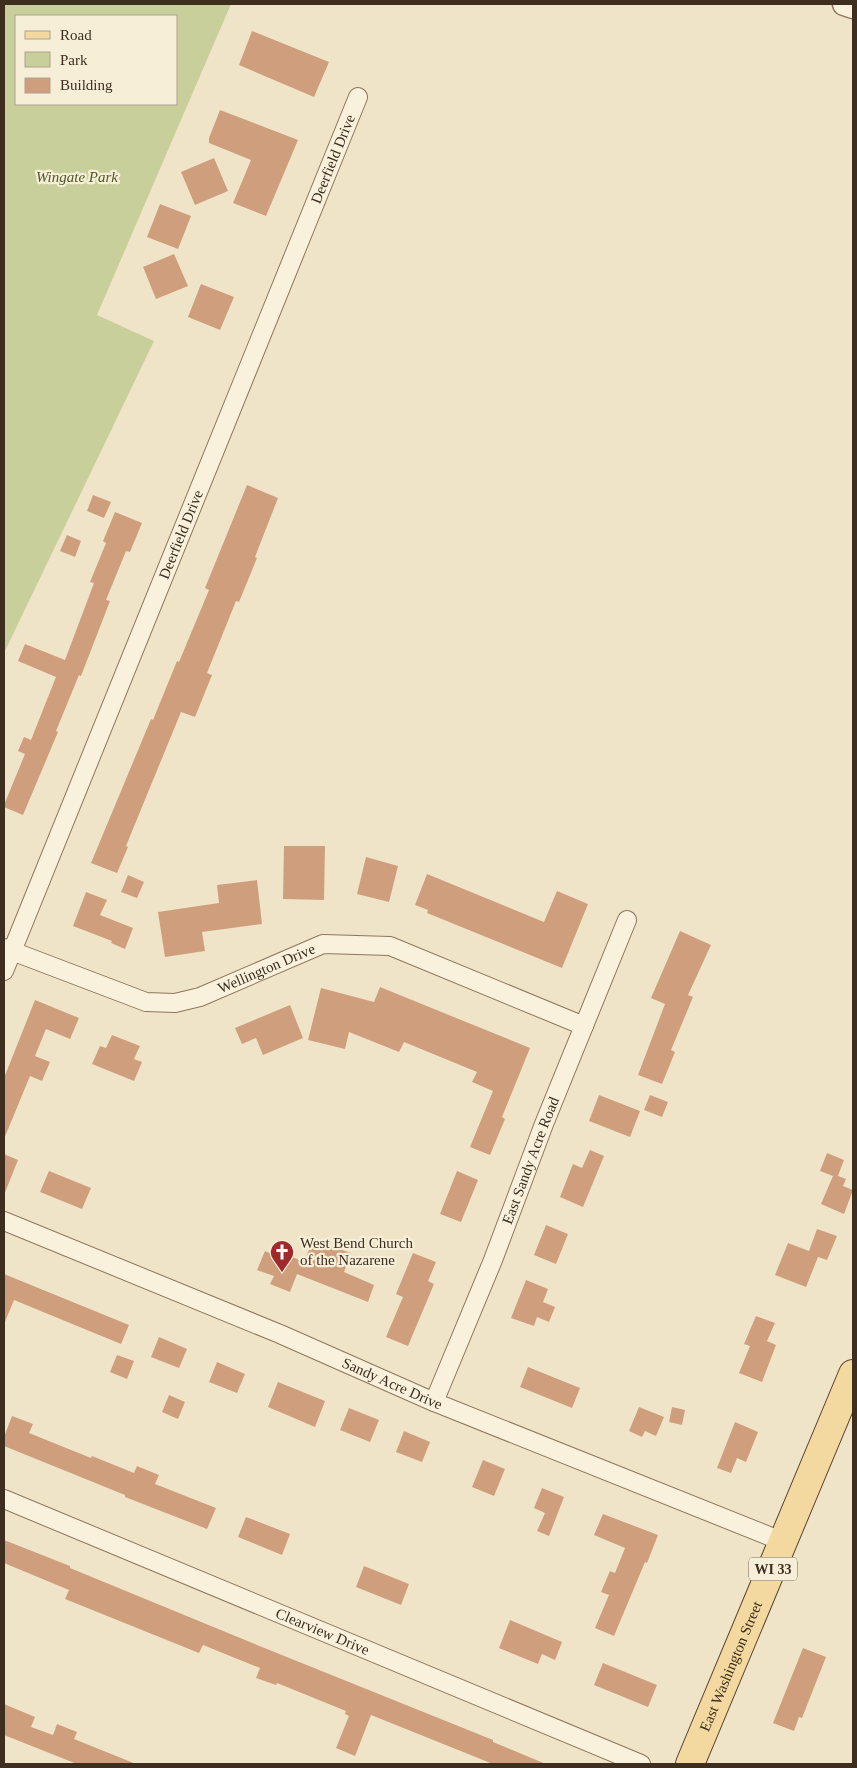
<svg xmlns="http://www.w3.org/2000/svg" width="857" height="1768" font-family="'Times New Roman',serif">
<rect width="100%" height="100%" fill="#f0e4c8"/>
<path fill="#c9cf9b" fill-rule="evenodd" d="M 4,4 L 231,4 L 97,315 L 154,341 L 4,653 ZM 16,16 L 176,16 L 176,104 L 16,104 Z"/>
<g fill="#cf9f7d">
<path d="M 252,31 L 329,62 L 314,97 L 239,65 Z"/>
<path d="M 220,110 L 298,140 L 266,216 L 233,203 L 251,160 L 209,143 L 209,138 Z"/>
<path d="M 214,158 L 228,191 L 195,205 L 181,172 Z"/>
<path d="M 160,204 L 191,216 L 178,249 L 147,237 Z"/>
<path d="M 174,254 L 188,286 L 156,299 L 143,267 Z"/>
<path d="M 201,284 L 234,297 L 220,330 L 188,317 Z"/>
<path d="M 247,485 L 278,498 L 255,557 L 257,558 L 239,602 L 236,601 L 207,673 L 212,675 L 195,717 L 181,712 L 126,846 L 128,847 L 117,873 L 91,863 L 151,719 L 153,720 L 177,661 L 179,662 L 209,590 L 205,588 Z"/>
<path d="M 93,495 L 111,502 L 104,518 L 87,511 Z"/>
<path d="M 115,512 L 142,523 L 130,552 L 126,551 L 106,600 L 110,601 L 93,645 L 81,676 L 79,675 L 56,731 L 58,732 L 23,815 L 4,807 L 4,805 L 25,754 L 18,751 L 24,737 L 31,740 L 56,677 L 18,661 L 25,644 L 65,660 L 94,583 L 90,582 L 106,543 L 103,541 Z"/>
<path d="M 67,535 L 81,541 L 75,557 L 60,551 Z"/>
<path d="M 284,846 L 325,846 L 324,900 L 283,899 Z"/>
<path d="M 366,857 L 398,866 L 389,902 L 357,894 Z"/>
<path d="M 427,874 L 544,922 L 557,891 L 588,904 L 562,968 L 427,913 L 428,910 L 415,905 Z"/>
<path d="M 128,875 L 144,882 L 137,898 L 121,892 Z"/>
<path d="M 257,880 L 262,924 L 202,932 L 205,951 L 165,957 L 158,912 L 219,903 L 217,885 Z"/>
<path d="M 86,892 L 107,900 L 100,915 L 133,928 L 125,949 L 111,943 L 112,941 L 73,926 Z"/>
<path d="M 680,931 L 711,945 L 688,995 L 693,997 L 671,1050 L 675,1052 L 662,1084 L 638,1075 L 665,1004 L 651,998 Z"/>
<path d="M 380,987 L 530,1048 L 502,1117 L 505,1119 L 490,1155 L 470,1147 L 493,1091 L 472,1082 L 477,1072 L 404,1042 L 399,1052 L 349,1032 L 345,1049 L 308,1040 L 321,988 L 374,1002 Z"/>
<path d="M 35,1000 L 79,1018 L 70,1039 L 46,1029 L 35,1056 L 50,1062 L 42,1081 L 30,1076 L 4,1139 L 4,1078 Z"/>
<path d="M 290,1005 L 303,1038 L 263,1055 L 256,1038 L 242,1044 L 235,1028 Z"/>
<path d="M 112,1035 L 140,1046 L 134,1059 L 142,1062 L 134,1081 L 92,1064 L 100,1046 L 106,1048 Z"/>
<path d="M 599,1095 L 640,1111 L 630,1137 L 589,1121 Z"/>
<path d="M 650,1095 L 668,1102 L 662,1117 L 644,1110 Z"/>
<path d="M 590,1150 L 604,1156 L 583,1207 L 560,1197 L 573,1164 L 582,1168 Z"/>
<path d="M 827,1153 L 844,1160 L 838,1176 L 846,1179 L 843,1186 L 853,1190 L 844,1214 L 821,1204 L 833,1176 L 820,1171 Z"/>
<path d="M 4,1154 L 18,1160 L 4,1195 Z"/>
<path d="M 49,1171 L 91,1188 L 82,1209 L 40,1192 Z"/>
<path d="M 457,1171 L 478,1180 L 461,1222 L 440,1214 Z"/>
<path d="M 546,1225 L 568,1234 L 556,1264 L 534,1255 Z"/>
<path d="M 817,1229 L 837,1236 L 827,1260 L 818,1257 L 806,1287 L 775,1275 L 788,1243 L 809,1251 Z"/>
<path d="M 313,1240 L 351,1253 L 344,1272 L 374,1285 L 368,1302 L 297,1274 L 290,1292 L 270,1284 L 274,1276 L 257,1270 L 265,1251 L 281,1258 L 283,1253 L 304,1262 Z"/>
<path d="M 413,1253 L 436,1262 L 428,1281 L 434,1284 L 408,1346 L 386,1337 L 403,1297 L 396,1294 Z"/>
<path d="M 4,1274 L 129,1325 L 121,1344 L 14,1300 L 4,1324 Z"/>
<path d="M 526,1280 L 548,1289 L 543,1302 L 555,1307 L 549,1322 L 537,1317 L 534,1326 L 511,1318 Z"/>
<path d="M 756,1316 L 775,1323 L 767,1341 L 776,1345 L 762,1382 L 739,1373 L 750,1346 L 744,1344 Z"/>
<path d="M 159,1337 L 187,1349 L 179,1368 L 151,1357 Z"/>
<path d="M 117,1355 L 134,1361 L 127,1379 L 110,1372 Z"/>
<path d="M 217,1362 L 245,1374 L 237,1393 L 209,1382 Z"/>
<path d="M 528,1367 L 580,1388 L 572,1408 L 520,1387 Z"/>
<path d="M 278,1382 L 325,1401 L 315,1427 L 268,1407 Z"/>
<path d="M 169,1395 L 185,1402 L 178,1419 L 162,1412 Z"/>
<path d="M 639,1407 L 664,1417 L 656,1436 L 645,1431 L 642,1437 L 629,1431 Z"/>
<path d="M 672,1407 L 685,1410 L 682,1425 L 669,1422 Z"/>
<path d="M 349,1408 L 379,1420 L 370,1442 L 340,1430 Z"/>
<path d="M 12,1416 L 33,1424 L 29,1433 L 91,1458 L 92,1456 L 134,1473 L 137,1466 L 159,1475 L 155,1484 L 216,1508 L 207,1529 L 125,1497 L 125,1495 L 4,1446 L 4,1437 Z"/>
<path d="M 735,1422 L 758,1432 L 746,1462 L 737,1458 L 731,1473 L 717,1468 Z"/>
<path d="M 404,1431 L 430,1442 L 422,1462 L 396,1452 Z"/>
<path d="M 483,1460 L 505,1469 L 494,1496 L 472,1487 Z"/>
<path d="M 542,1488 L 564,1497 L 549,1536 L 537,1531 L 545,1513 L 534,1508 Z"/>
<path d="M 603,1514 L 658,1535 L 647,1563 L 645,1562 L 614,1636 L 595,1628 L 609,1595 L 601,1592 L 610,1571 L 615,1573 L 625,1548 L 594,1535 Z"/>
<path d="M 246,1517 L 290,1534 L 282,1555 L 238,1537 Z"/>
<path d="M 4,1540 L 70,1566 L 70,1568 L 262,1647 L 493,1740 L 493,1742 L 546,1764 L 493,1764 L 371,1715 L 355,1756 L 336,1748 L 349,1716 L 345,1714 L 346,1711 L 277,1683 L 276,1685 L 256,1678 L 260,1668 L 203,1645 L 199,1653 L 65,1599 L 69,1590 L 4,1563 Z"/>
<path d="M 364,1566 L 409,1584 L 401,1605 L 356,1587 Z"/>
<path d="M 510,1620 L 562,1642 L 555,1660 L 542,1654 L 538,1664 L 499,1648 Z"/>
<path d="M 803,1648 L 826,1657 L 802,1718 L 799,1717 L 794,1731 L 773,1723 Z"/>
<path d="M 603,1663 L 657,1685 L 648,1707 L 594,1685 Z"/>
<path d="M 4,1704 L 35,1717 L 31,1727 L 53,1735 L 57,1724 L 77,1732 L 74,1739 L 136,1764 L 77,1764 L 4,1735 Z"/>
</g>
<g fill="none" stroke-linecap="round" stroke-linejoin="round">
<g stroke="#8d765c" stroke-width="20">
<g id="minor">
<path id="s1" d="M 4,948 L 146,1002 L 175,1003 L 200,997 L 323,944 L 390,946 L 584,1026"/>
<path id="s2" d="M 4,971 L 358,97"/>
<path id="s3" d="M 4,1221 L 280,1334 L 434,1402 L 784,1542"/>
<path id="s4" d="M 434,1402 L 493,1260 L 544,1124 L 627,920"/>
<path id="s5" d="M 4,1499 L 641,1764"/>
</g>
</g>
<g stroke="#8d765c" stroke-width="25">
<path id="tertiary" d="M 844,4 L 853,7"/>
</g>
<g stroke="#5b4430" stroke-width="30">
<g id="primary">
<path id="s6" d="M 690,1764 L 853,1374"/>
</g>
</g>
<use href="#minor" stroke="#faf1dc" stroke-width="18"/>
<use href="#tertiary" stroke="#faf1dc" stroke-width="22"/>
<use href="#primary" stroke="#f3d9a0" stroke-width="28"/>
</g>
<defs>
<g id="church-pin" transform="scale(1.25)"><path d="M0 17L-7.5 6A9.5 9.5 0 1 1 7.5 6Z" fill="#9e2a2b" stroke="#f7eed8"/><path d="M-1.2-6h2.4v3.5h3.3v2.4h-3.3V6h-2.4V-.1h-3.3v-2.4h3.3Z" fill="#fff"/></g>
</defs>
<g fill-rule="evenodd">
<use href="#church-pin" x="282" y="1252"/>
</g>
<g text-anchor="middle" stroke-width="4.5" stroke-linejoin="round" paint-order="stroke">
<rect fill="#f7eed8" stroke="#756857" stroke-width="1" x="749" y="1557.5" width="48" height="23" rx="4"/>
<g font-size="14" font-weight="bold" fill="#3d2e20">
<text x="773" y="1574">WI 33</text>
</g>
<g font-size="15" fill="#3d2e20" stroke="#f7eed8">
<text dy="5" stroke="none"><textPath href="#s2" startOffset="876">Deerfield Drive</textPath></text>
<text dy="5" stroke="none"><textPath href="#s2" startOffset="471">Deerfield Drive</textPath></text>
<text dy="5" stroke="none"><textPath href="#s1" startOffset="279">Wellington Drive</textPath></text>
<text dy="5" stroke="none"><textPath href="#s4" startOffset="260">East Sandy Acre Road</textPath></text>
<text dy="5" stroke="none"><textPath href="#s3" startOffset="421">Sandy Acre Drive</textPath></text>
<text dy="5" stroke="none"><textPath href="#s5" startOffset="345">Clearview Drive</textPath></text>
<text dy="5" stroke="none"><textPath href="#s6" startOffset="106">East Washington Street</textPath></text>
</g>
<g font-size="15" font-style="italic" fill="#4d5a26" stroke="#f7eed8">
<text x="77" y="182">Wingate Park</text>
</g>
<g font-size="15" fill="#3d2e20" stroke="#f7eed8" text-anchor="start">
<text x="300" y="1248">West Bend Church<tspan x="300" dy="17">of the Nazarene</tspan></text>
</g>
</g>
<rect width="857" height="1768" fill="none" stroke="#3d2e20" stroke-width="10"/>
<rect x="15" y="15" width="162" height="90" fill="#f7eed8" stroke="#ada18e"/>
<rect x="25" y="31" width="25" height="8" fill="#f3d9a0" stroke="#ada18e"/>
<text x="60" y="40" font-size="15" fill="#3d2e20">Road</text>
<rect x="25" y="52" width="25" height="15" fill="#c9cf9b" stroke="#ada18e"/>
<text x="60" y="65" font-size="15" fill="#3d2e20">Park</text>
<rect x="25" y="78" width="25" height="15" fill="#cf9f7d" stroke="#ada18e"/>
<text x="60" y="90" font-size="15" fill="#3d2e20">Building</text>
</svg>
